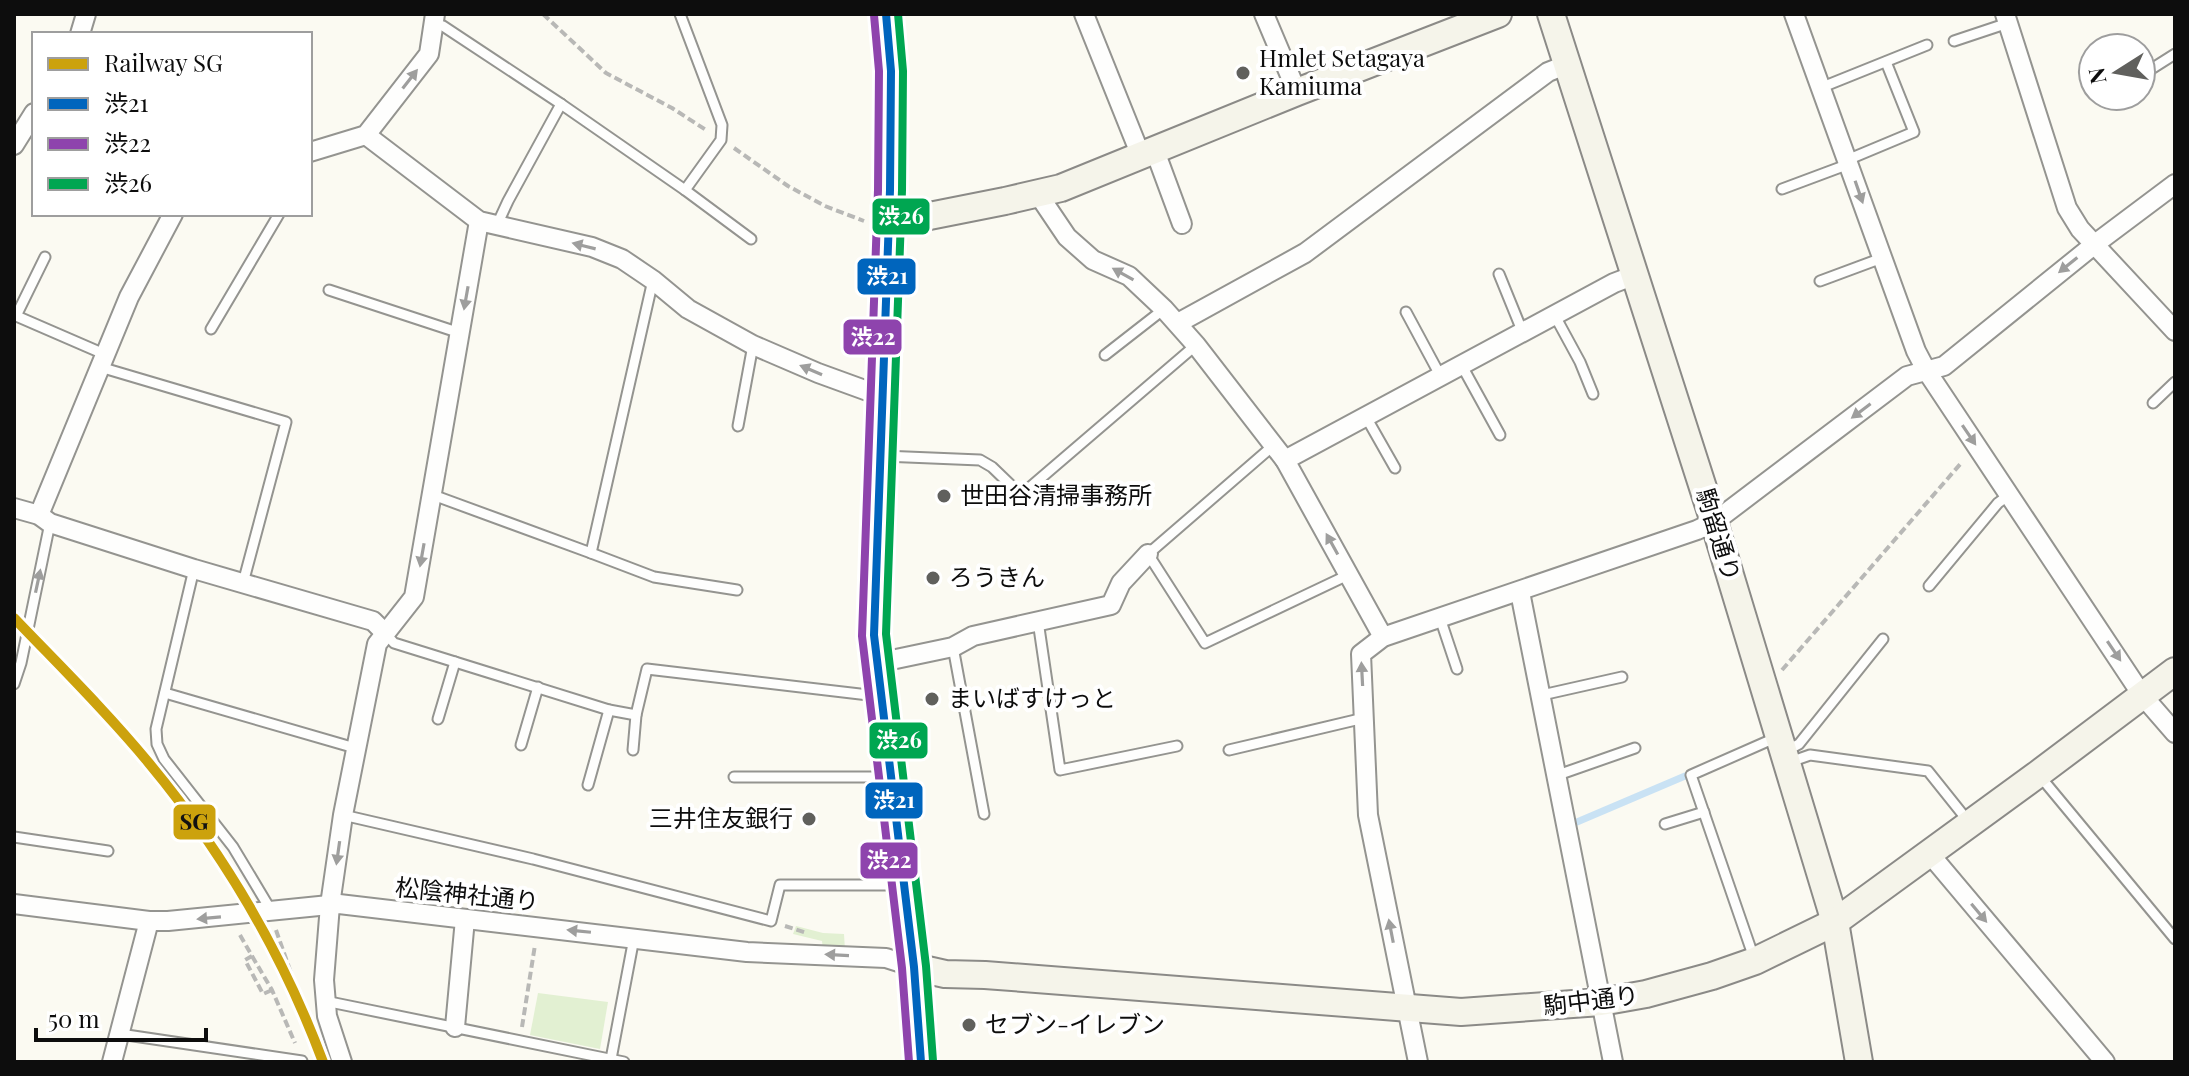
<svg xmlns="http://www.w3.org/2000/svg" width="2189" height="1076" font-family="'Playfair Display','Noto Sans JP',serif">
<rect width="100%" height="100%" fill="#fbfaf2"/>
<g fill="#e2f0d2">
<path d="M 796,926 L 823,933 L 844,934 L 845,950 L 823,950 L 822,941 L 793,934 Z"/>
<path d="M 538,993 L 608,1002 L 600,1049 L 530,1035 Z"/>
</g>
<g fill="none" stroke-linecap="round" stroke-linejoin="round">
<path stroke="#c9e2f4" stroke-width="7" d="M 1577,822 L 1685,776"/>
<g stroke="#949490" stroke-width="13">
<g id="lane">
<path d="M 434,23 L 443,26 L 561,104 L 685,190 L 721,140 L 722,125 L 680,14"/>
<path d="M 1954,41 L 2008,23"/>
<path d="M 2145,73 L 2175,54"/>
<path d="M 1820,88 L 1927,45"/>
<path d="M 1847,160 L 1914,132 L 1886,62"/>
<path d="M 1782,189 L 1849,164"/>
<path d="M 685,190 L 751,239"/>
<path d="M 496,227 L 508,201 L 561,104"/>
<path d="M 1499,274 L 1523,333"/>
<path d="M 1820,281 L 1882,258"/>
<path d="M 329,290 L 460,333"/>
<path d="M 1406,312 L 1441,377"/>
<path d="M 14,315 L 104,354"/>
<path d="M 16,316 L 45,257"/>
<path d="M 1555,316 L 1580,362 L 1593,394"/>
<path d="M 211,329 L 279,214"/>
<path d="M 1105,355 L 1164,309"/>
<path d="M 1462,366 L 1500,435"/>
<path d="M 100,367 L 286,422 L 243,583"/>
<path d="M 2153,403 L 2175,382"/>
<path d="M 1366,417 L 1395,468"/>
<path d="M 738,426 L 753,345"/>
<path d="M 1274,445 L 1148,554 L 1205,643 L 1348,575"/>
<path d="M 883,456 L 980,460 L 992,467 L 1021,495 L 1196,345"/>
<path d="M 433,495 L 591,553 L 653,280"/>
<path d="M 591,553 L 654,577 L 737,590"/>
<path d="M 194,569 L 156,729 L 157,744 L 164,759 L 233,847 L 272,912"/>
<path d="M 1929,586 L 1998,503 L 2009,495"/>
<path d="M 1440,618 L 1457,669"/>
<path d="M 1038,621 L 1060,770 L 1177,746"/>
<path d="M 385,633 L 394,643 L 609,710 L 636,715"/>
<path d="M 953,647 L 984,814"/>
<path d="M 14,684 L 21,663 L 50,523"/>
<path d="M 165,693 L 355,748"/>
<path d="M 1542,695 L 1622,677"/>
<path d="M 438,719 L 455,662"/>
<path d="M 521,745 L 538,687"/>
<path d="M 633,750 L 636,715 L 647,669 L 877,696"/>
<path d="M 1229,750 L 1364,718"/>
<path d="M 1786,751 L 1799,744 L 1883,639"/>
<path d="M 1790,762 L 1810,755 L 1928,771 L 1968,821"/>
<path d="M 2039,775 L 2175,939"/>
<path d="M 1555,776 L 1635,748"/>
<path d="M 734,777 L 887,777"/>
<path d="M 588,785 L 609,710"/>
<path d="M 343,815 L 533,859 L 771,921 L 780,885 L 899,885"/>
<path d="M 1665,824 L 1704,812"/>
<path d="M 14,837 L 108,851"/>
<path d="M 1754,958 L 1691,775 L 1775,738"/>
<path d="M 325,1001 L 624,1062"/>
<path d="M 120,1034 L 302,1061"/>
<path d="M 611,1059 L 634,938"/>
</g>
</g>
<g stroke="#949490" stroke-width="22">
<g id="street">
<path d="M 1084,14 L 1141,156"/>
<path d="M 1264,14 L 1297,92"/>
<path d="M 1794,14 L 1916,351 L 1926,370 L 2142,695 L 2175,733"/>
<path d="M 2005,14 L 2067,208 L 2080,229 L 2175,331"/>
<path d="M 80,34 L 86,14"/>
<path d="M 366,135 L 479,221 L 592,247 L 622,259 L 653,280 L 688,309 L 753,345 L 818,373 L 884,397"/>
<path d="M 14,145 L 34,113"/>
<path d="M 1155,151 L 1182,224"/>
<path d="M 310,152 L 366,135 L 429,54 L 435,14"/>
<path d="M 1038,194 L 1067,237 L 1093,260 L 1129,276 L 1164,309 L 1196,345 L 1285,460 L 1383,637"/>
<path d="M 1178,323 L 1305,253 L 1548,72 L 1568,64"/>
<path d="M 1285,460 L 1614,283 L 1635,275"/>
<path d="M 14,508 L 39,515 L 50,523 L 194,569 L 373,621 L 385,633"/>
<path d="M 39,515 L 129,297 L 173,214"/>
<path d="M 1520,592 L 1613,1062"/>
<path d="M 877,663 L 953,647 L 973,636 L 1111,605 L 1121,583 L 1148,554"/>
<path d="M 1929,853 L 2105,1062"/>
<path d="M 14,904 L 149,921 L 168,921 L 339,904 L 747,952 L 886,958 L 914,967"/>
<path d="M 455,1027 L 465,919"/>
<path d="M 112,1062 L 149,921"/>
<path d="M 342,1062 L 327,1016 L 324,980 L 330,905 L 343,815 L 377,644 L 414,597 L 479,221"/>
<path d="M 1418,1062 L 1368,815 L 1361,654 L 1383,637 L 1697,530 L 1714,522 L 1907,376 L 1944,366 L 2095,244 L 2175,184"/>
</g>
</g>
<g stroke="#8b8a87" stroke-width="30">
<g id="secondary">
<path d="M 1551,14 L 1714,522 L 1835,922 L 1859,1062"/>
<path d="M 889,224 L 1005,201 L 1061,188 L 1297,92 L 1498,14"/>
<path d="M 914,967 L 945,974 L 985,975 L 1461,1012 L 1601,1002 L 1646,994 L 1712,976 L 1755,961 L 1835,922 L 2038,774 L 2175,671"/>
</g>
</g>
<g stroke="#81817d" stroke-width="34">
<path id="primary" d="M 886,14 L 891,71 L 890,190 L 874,635 L 914,967 L 921,1062"/>
</g>
<g stroke="#b8b8b6" stroke-width="4" stroke-dasharray="8 4" stroke-linecap="butt">
<path d="M 543,14 L 606,73 L 672,108 L 706,130"/>
<path d="M 734,148 L 788,186 L 825,206 L 864,221"/>
<path d="M 1782,670 L 1962,462"/>
<path d="M 785,926 L 807,933"/>
<path d="M 276,930 L 291,973"/>
<path d="M 240,935 L 252,956 L 245,960 L 263,994 L 272,990"/>
<path d="M 252,956 L 272,990 L 295,1043"/>
<path d="M 522,1027 L 535,945"/>
</g>
<use href="#lane" stroke="#fefefd" stroke-width="9"/>
<use href="#street" stroke="#fefefd" stroke-width="18"/>
<use href="#secondary" stroke="#f5f4ea" stroke-width="26"/>
<use href="#primary" stroke="#ebe8d9" stroke-width="30"/>
<g stroke="#fff" stroke-width="14">
<path id="bus-1" d="M 886,14 L 891,71 L 890,190 L 874,635 L 914,967 L 921,1062"/>
</g>
<g stroke="#fff" stroke-width="14">
<path id="bus-2" d="M 874,15 L 879,71 L 878,190 L 862,636 L 902,968 L 909,1062"/>
</g>
<g stroke="#fff" stroke-width="14">
<path id="bus-3" d="M 898,14 L 903,71 L 902,190 L 886,634 L 926,966 L 933,1061"/>
</g>
<use href="#bus-1" stroke="#0065bd" stroke-width="8"/>
<use href="#bus-2" stroke="#8e44ad" stroke-width="8"/>
<use href="#bus-3" stroke="#00a651" stroke-width="8"/>
<g stroke="#fff" stroke-width="16">
<path id="rail-1" d="M 14,618 C 59,665 106,711 148,762 C 223,852 282,952 323,1062"/>
</g>
<use href="#rail-1" stroke="#cca20d" stroke-width="10"/>
</g>
<defs><path id="oneway-solid" d="M-6-.8H1V-3.2L6.5 0L1 3.2V.8H-6Z" transform="scale(2)"/></defs>
<g fill="#9e9e9d">
<use href="#oneway-solid" transform="translate(410 79) rotate(-52)"/>
<use href="#oneway-solid" transform="translate(1859 192) rotate(71)"/>
<use href="#oneway-solid" transform="translate(584 246) rotate(-166)"/>
<use href="#oneway-solid" transform="translate(2068 265) rotate(141)"/>
<use href="#oneway-solid" transform="translate(1123 274) rotate(-151)"/>
<use href="#oneway-solid" transform="translate(466 298) rotate(100)"/>
<use href="#oneway-solid" transform="translate(811 370) rotate(-157)"/>
<use href="#oneway-solid" transform="translate(1861 411) rotate(143)"/>
<use href="#oneway-solid" transform="translate(1969 435) rotate(56)"/>
<use href="#oneway-solid" transform="translate(1332 544) rotate(-119)"/>
<use href="#oneway-solid" transform="translate(422 555) rotate(100)"/>
<use href="#oneway-solid" transform="translate(38 581) rotate(-78)"/>
<use href="#oneway-solid" transform="translate(2114 651) rotate(56)"/>
<use href="#oneway-solid" transform="translate(1362 674) rotate(-93)"/>
<use href="#oneway-solid" transform="translate(338 853) rotate(98)"/>
<use href="#oneway-solid" transform="translate(1979 913) rotate(50)"/>
<use href="#oneway-solid" transform="translate(209 918) rotate(175)"/>
<use href="#oneway-solid" transform="translate(579 931) rotate(-174)"/>
<use href="#oneway-solid" transform="translate(1391 931) rotate(-101)"/>
<use href="#oneway-solid" transform="translate(837 955) rotate(-177)"/>
</g>
<g fill="#60605d" stroke="#fff" stroke-width="3">
<circle cx="1243" cy="73" r="8"/>
<circle cx="944" cy="496" r="8"/>
<circle cx="933" cy="578" r="8"/>
<circle cx="932" cy="699" r="8"/>
<circle cx="809" cy="819" r="8"/>
<circle cx="969" cy="1025" r="8"/>
</g>
<g text-anchor="middle" stroke-width="8" stroke-linejoin="round" paint-order="stroke">
<g font-size="24" fill="#0d0d0d" stroke="#fff" text-anchor="start">
<text x="1259" y="67">Hmlet Setagaya<tspan x="1259" dy="28">Kamiuma</tspan></text>
<text x="960" y="504">世田谷清掃事務所</text>
<text x="949" y="586">ろうきん</text>
<text x="948" y="707">まいばすけっと</text>
<text x="793" y="827" text-anchor="end">三井住友銀行</text>
<text x="985" y="1033">セブン-イレブン</text>
</g>
<g font-size="24" fill="#0d0d0d" stroke="#fff">
<text transform="translate(1718 535) rotate(73)" y="8">駒留通り</text>
<text transform="translate(467 895) rotate(6)" y="8">松陰神社通り</text>
<text transform="translate(1591 1001) rotate(-7)" y="8">駒中通り</text>
</g>
</g>
<g stroke="#fff" stroke-width="3">
<rect x="871" y="197" width="60" height="39" rx="8" fill="#00a651"/>
<rect x="856" y="257" width="61" height="39" rx="8" fill="#0065bd"/>
<rect x="842" y="318" width="61" height="38" rx="8" fill="#8e44ad"/>
<rect x="868" y="721" width="61" height="39" rx="8" fill="#00a651"/>
<rect x="864" y="781" width="60" height="39" rx="8" fill="#0065bd"/>
<rect x="172" y="803" width="45" height="38" rx="8" fill="#cca20d"/>
<rect x="859" y="841" width="60" height="39" rx="8" fill="#8e44ad"/>
</g>
<g font-size="22" text-anchor="middle" font-weight="bold" fill="#fff">
<text x="901" y="224">渋26</text>
<text x="887" y="284">渋21</text>
<text x="873" y="345">渋22</text>
<text x="899" y="748">渋26</text>
<text x="894" y="808">渋21</text>
<text x="889" y="868">渋22</text>
</g>
<g font-size="22" text-anchor="middle" font-weight="bold" fill="#111">
<text x="194" y="830">SG</text>
</g>
<rect width="2189" height="1076" fill="none" stroke="#0d0d0d" stroke-width="32"/>
<rect x="32" y="32" width="280" height="184" fill="#ffffff" stroke="#9e9e9e" stroke-width="2"/>
<rect x="48" y="58" width="40" height="12" fill="#cca20d" stroke="#9e9e9e" stroke-width="2"/>
<text x="104" y="72" font-size="24" fill="#0d0d0d">Railway SG</text>
<rect x="48" y="98" width="40" height="12" fill="#0065bd" stroke="#9e9e9e" stroke-width="2"/>
<text x="104" y="112" font-size="24" fill="#0d0d0d">渋21</text>
<rect x="48" y="138" width="40" height="12" fill="#8e44ad" stroke="#9e9e9e" stroke-width="2"/>
<text x="104" y="152" font-size="24" fill="#0d0d0d">渋22</text>
<rect x="48" y="178" width="40" height="12" fill="#00a651" stroke="#9e9e9e" stroke-width="2"/>
<text x="104" y="192" font-size="24" fill="#0d0d0d">渋26</text>
<g transform="translate(2117 72) rotate(259)"><circle r="38" fill="#ffffff" stroke="#9e9e9e" stroke-width="2"/>
<path d="M0-6L14 30L0 20L-14 30Z" fill="#60605d"/>
<text y="-12" font-size="22" font-weight="bold" text-anchor="middle" fill="#0d0d0d">N</text>
</g>
<path d="M36 1028v12h170v-12" fill="none" stroke="#0d0d0d" stroke-width="4"/>
<text x="48" y="1028" font-size="24" fill="#0d0d0d" stroke="#ffffff" stroke-width="6" paint-order="stroke">50 m</text>
</svg>
